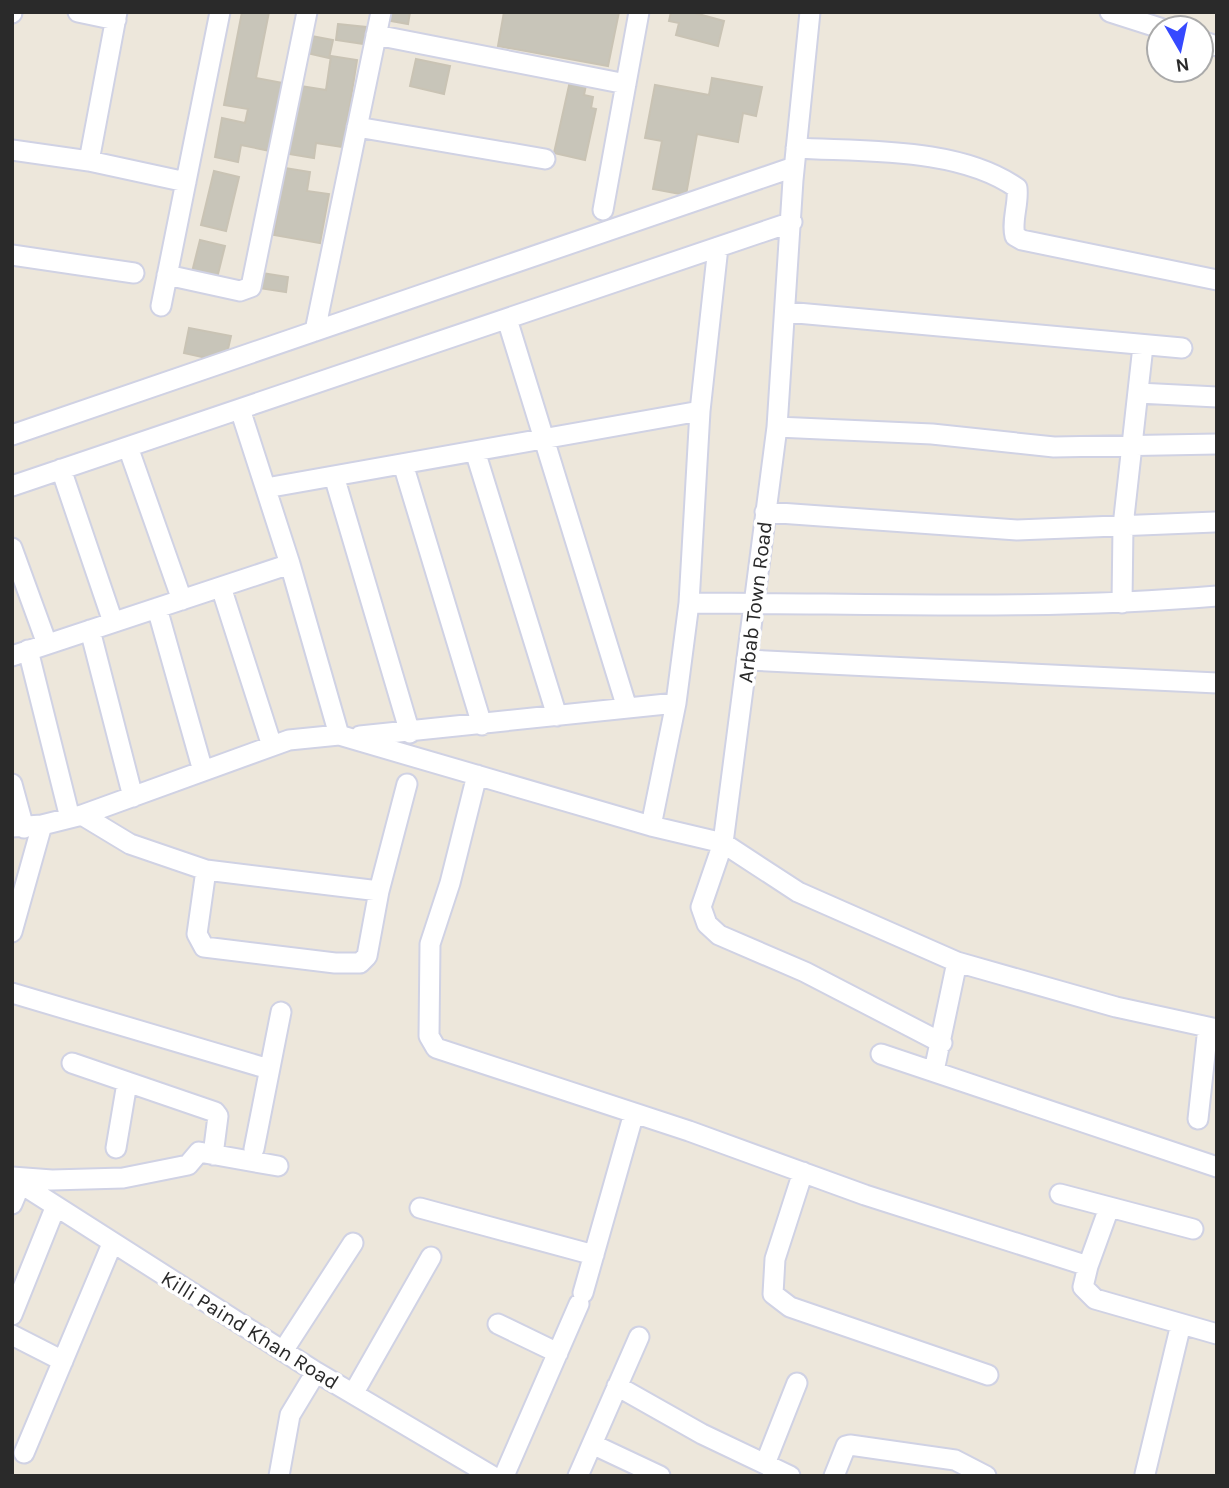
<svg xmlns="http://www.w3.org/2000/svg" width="1229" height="1488" viewBox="0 0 1229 1488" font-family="Karla,sans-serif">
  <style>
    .building { fill: #c8c5b9; stroke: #c9c3b4; stroke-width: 2 }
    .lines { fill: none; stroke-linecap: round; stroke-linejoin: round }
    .minor-casing { stroke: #d0d2e4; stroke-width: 23 }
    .minor { stroke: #fff; stroke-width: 19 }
    .labels { text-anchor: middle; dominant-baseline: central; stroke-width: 7; stroke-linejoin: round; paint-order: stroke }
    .street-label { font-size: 21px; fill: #2a2a2a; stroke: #fff }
  </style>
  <rect width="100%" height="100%" fill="#ede7db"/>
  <!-- building -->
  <path class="building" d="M242,12h27l-13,66 27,5 -13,68 -29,-6 -3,17 -23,-5 7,-39 23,5 3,-14 -24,-4z
    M386,12h24l-2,12 -23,-4z
    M504,12h115l-11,54 -110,-20z
    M671,12h20l33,9 -6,25 -42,-11 3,-12 -10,-2z
    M338,24l28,3 -2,17 -28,-4z
    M301,34l32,6 -4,18 -31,-7z
    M331,56l26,4 -14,87 -27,-4 -2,15 -25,-4 11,-68 26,4z
    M416,59l34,7 -6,28 -34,-8z
    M712,78l50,9 -6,29 -13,-3 -5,29 -41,-8 -11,61 -33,-6 9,-48 -17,-3 10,-53 54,10z
    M570,81l16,4 -2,10 9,2 -2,11 5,1 -11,51 -31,-7z
    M285,168l25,4 -3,19 22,3 -9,49 -46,-8z
    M214,171l25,6 -13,54 -25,-6z
    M200,240l25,6 -8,32 -25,-6z
    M262,273l26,4 -2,15 -27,-4z
    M189,328l42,8 -6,26 -41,-9z"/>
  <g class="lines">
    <defs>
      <path id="minor" d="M78,12l38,8
        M810,12l-17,168 -16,247 -54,416 -22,64 6,17 12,11 86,37 137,71
        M1110,12l50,16
        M12,13v-1
        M376,35l250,49
        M1201,41l16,5
        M357,127l188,32
        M796,148c69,4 163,-1 221,40 2,16 -6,33 -2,48l7,4 195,40
        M12,150l77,11 97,21
        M89,161l28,-149
        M603,210l36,-198
        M12,255l122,18
        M167,275l73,16 11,-4 56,-275
        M161,306l59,-294
        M786,312l396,36
        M507,319l120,389
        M315,331l66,-319
        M1138,393l79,4
        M240,409l50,155 49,171
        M777,427l155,7 122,13 163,-3
        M12,435l782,-268
        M128,447l54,153
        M475,451l82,265
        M403,464l79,261
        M61,469l52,153
        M334,476l76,257
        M12,486l780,-264
        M266,488l434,-77
        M765,512l252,18 198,-8
        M12,548l35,96
        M221,587l51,159
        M689,603c176,0 352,8 528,-7
        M1122,603l1,-77 20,-180
        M157,608l46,163
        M90,630l43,167
        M28,650l42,168
        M12,656l278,-92
        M748,660l469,23
        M360,736l316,-33
        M477,775l-27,108 -20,61 -1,92 7,12 253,83 176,64 223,71 -5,21 12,12 122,35
        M12,784l12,44
        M82,815l48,29 76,26 173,21
        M651,826l25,-123 13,-100 11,-192 18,-164
        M12,827l30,-2 40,-10 207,-75 50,-5 312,91 72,17 75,49 159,70 159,45 101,22
        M206,870l-9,64 7,13 131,16h25l7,-7 12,-65 28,-107
        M12,932l30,-107
        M12,993l257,76
        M881,1054l336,113
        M72,1063l143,49 3,4 -5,39
        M934,1071l23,-109
        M1198,1119l10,-92
        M116,1148l11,-65
        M254,1149l27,-137
        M803,1172l-28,87 -2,35 17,13 198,68
        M12,1177l40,3 71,-2 65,-13 11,-13 79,14
        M12,1178l304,194 176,104
        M1060,1194l133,35
        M12,1204l8,-19
        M420,1208l174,47
        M1088,1266l21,-58
        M583,1293l51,-180
        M12,1315l43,-107
        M498,1324l60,29
        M12,1335l51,26
        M283,1351l70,-108
        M617,1386l85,48 88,42
        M353,1394l78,-137
        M592,1444l68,32
        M24,1453l88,-209
        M765,1464l32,-81
        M1145,1474l36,-150
        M279,1476l11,-61 26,-43
        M504,1476l75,-172
        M578,1476l61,-139
        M834,1476l12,-30 4,-1 105,15 31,16"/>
    </defs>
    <!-- minor casing -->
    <use href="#minor" class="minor-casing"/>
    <!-- minor -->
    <use href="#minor" class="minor"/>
  </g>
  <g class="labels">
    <!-- street labels -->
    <g class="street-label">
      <text transform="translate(755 602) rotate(-83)">Arbab Town Road</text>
      <text transform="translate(250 1330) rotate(32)">Killi Paind Khan Road</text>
    </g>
  </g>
  <!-- border -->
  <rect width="1229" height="1488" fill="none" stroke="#2a2a2a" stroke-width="28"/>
  <!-- north arrow -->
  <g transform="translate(1180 49) rotate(171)"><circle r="33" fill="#ffffff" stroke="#aaaaaa" stroke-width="2"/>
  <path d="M0-5L12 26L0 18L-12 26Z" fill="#3649ff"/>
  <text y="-10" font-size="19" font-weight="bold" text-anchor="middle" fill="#2a2a2a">N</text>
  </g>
</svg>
